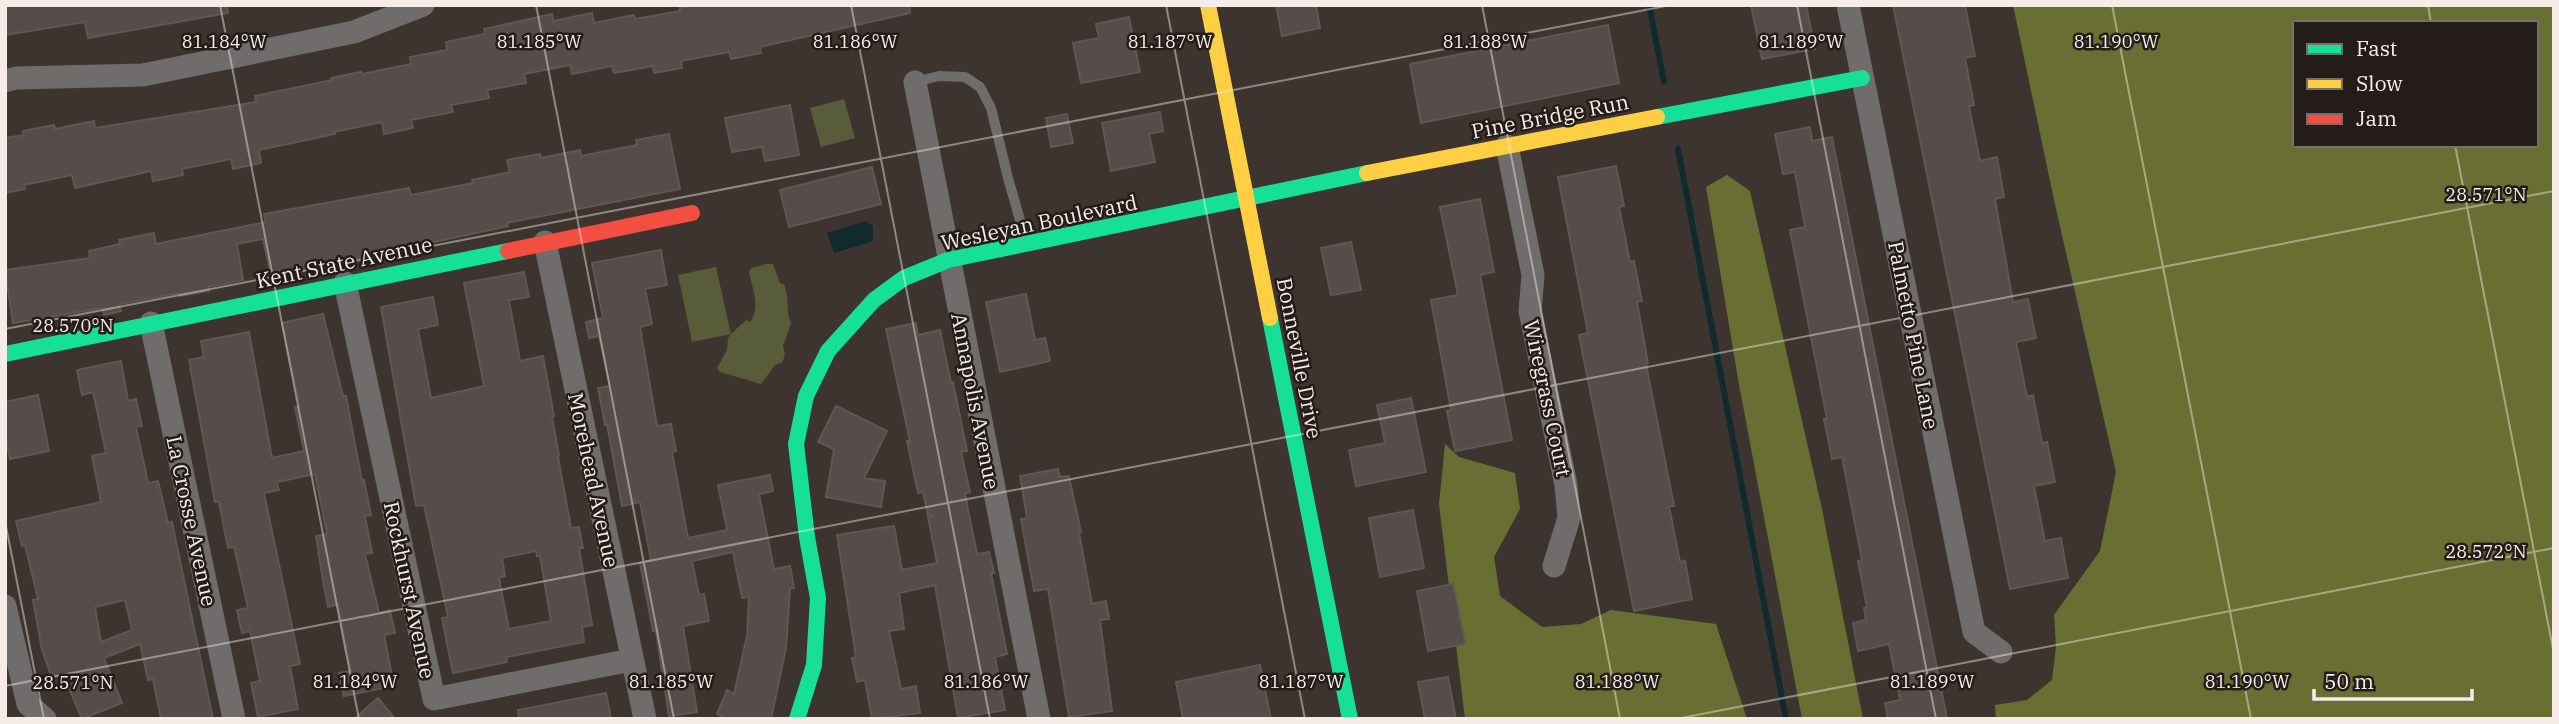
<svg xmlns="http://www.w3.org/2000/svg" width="2559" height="724" viewBox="0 0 2559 724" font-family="'IBM Plex Serif',serif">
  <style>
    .green { fill: #595c38 }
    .forest { fill: #696f33; fill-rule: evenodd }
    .water { fill: #102a30 }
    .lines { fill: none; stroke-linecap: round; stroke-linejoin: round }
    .stream { stroke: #102a30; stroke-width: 6 }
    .building { fill: #554d4a; stroke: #5f5754; stroke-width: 2; fill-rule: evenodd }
    .lane { stroke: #706c6c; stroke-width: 10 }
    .street { stroke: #706c6c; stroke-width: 23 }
    .fast { stroke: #16e098; stroke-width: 16 }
    .slow { stroke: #ffcf43; stroke-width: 16 }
    .jam { stroke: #f24e42; stroke-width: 16 }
    .ticks { fill: none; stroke: #f7ece8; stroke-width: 2; stroke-opacity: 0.45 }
    .labels { text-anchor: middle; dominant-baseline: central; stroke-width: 5; stroke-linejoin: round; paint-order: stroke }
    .street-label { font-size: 21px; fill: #f7ece8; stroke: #231c19 }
    .ticks-label { font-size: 18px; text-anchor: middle; fill: #f7ece8; stroke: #231c19; stroke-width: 5; stroke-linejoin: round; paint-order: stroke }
  </style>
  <rect width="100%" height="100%" fill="#3d3430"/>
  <!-- green -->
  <path class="green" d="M844,99l11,39 -34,9 -11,-39z
    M766,264h7l7,19 4,1c6,13 1,26 7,39l-8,23 2,9 -3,8 -7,2 -14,19 -41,-12 -3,-4 10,-18 1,-12 3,-4 -39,8 -14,-67 38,-8 15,67 15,-14 4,2c11,-15 2,-34 -1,-50l2,-4z"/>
  <!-- forest -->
  <path class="forest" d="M2013,5h541v714h-558l-1,-14 32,-5 25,-20 4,-33 -2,-32 46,-64 16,-79 -62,-272zM2295,23h241v122h-241z
    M1727,175l23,16 72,318 41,210h-61l-64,-340 -32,-192z
    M1445,444l14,13 56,16 5,36 -26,48 6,39 42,31 39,-3 30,-14 105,14 31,95h-282l-26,-215z"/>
  <!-- water -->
  <path class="water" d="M866,221l7,5v15l-39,12 -7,-20z"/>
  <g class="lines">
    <!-- stream -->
    <path class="stream" d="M1649,5l15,77
      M1678,149l108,570"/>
  </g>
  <!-- building -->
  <path class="building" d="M5,5h222l1,8 -140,25 -3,-16 -80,13z
    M691,5h218l1,8 -150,34 1,6 -30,6 -2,-7 -48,9 1,7 -28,5 -1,-7 -39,7 -2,-7 -40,8 -2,-9 -46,9 2,9 -39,7 2,8 -38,7 2,7 -42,8 2,8 -29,6 -2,-12 -48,10 1,2 -76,16 2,13 -28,6 -2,-10 -49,10 1,6 -30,6 -2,-10 -76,17 -3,-13 -48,10 1,4 -20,4v-55l19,-3 -1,-4 31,-6 1,4 39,-8 1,7 161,-26 -1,-6 77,-16 -1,-2 30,-6 1,2 49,-10 -1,-7 37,-7 -1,-8 39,-8 -1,-5 68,-15 1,7 39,-8 2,10 40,-8 1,4 45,-8v-4z
    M1276,5h40l4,23 -38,8z
    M1751,5h55l9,44 -53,10z
    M1893,5h72l10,51 -10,2 9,47 -5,1 11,55 17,-4 7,40 -9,2 18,103 15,-3 8,39 -20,4 11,55 6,-2 9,48 5,-1 8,40 -21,4 11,55 16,-3 7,40 -58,11z
    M1129,17l11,55 -59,11 -8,-40 26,-5 -3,-14z
    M1608,25l11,58 -198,40 -11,-59z
    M790,105l9,50 -34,6 -3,-14 -30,5 -7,-34z
    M1160,112l3,19 -14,3 6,28 -44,9 -9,-48z
    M1067,114l6,29 -22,4 -5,-29z
    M1810,127l2,14 20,-4 115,582h-59l-3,-16 15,-3 -11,-56 -31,7 -5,-28 13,-3 -2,-12 3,-1 -9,-46 4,-1 -20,-103 -10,2 -8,-40h3l-37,-189 15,-3 -10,-55 -12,2 -8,-40z
    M669,134l11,55 -173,34 1,3 -231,50 -1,-2 -5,1 -8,-36 -26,5 6,36 -35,7 1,4 -29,5v-3l-61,11 2,7 -17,4 -2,-7 -89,15 -8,-53 85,-12 -1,-7 31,-7 -1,-4 35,-7 2,11 110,-22 -2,-8 145,-26 2,7 62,-12 -1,-3 38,-8 -3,-12 33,-6 1,4 39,-8 1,6 56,-11 -1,-5z
    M1616,166l8,40 -5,1 11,55 4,-1 8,40 -5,1 11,61 -2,1 28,142h-5l11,56 5,-1 7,38 -58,12 -55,-276 9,-2 -30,-156z
    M872,167l9,37 -92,23 -9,-37z
    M1480,199l14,73 -14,3 32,165 -57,11 -8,-40 4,-1 -20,-110 27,-5 -18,-88z
    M1351,242l10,48 -30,5 -10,-47z
    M661,250l6,35 -22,4 7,35 -12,3 17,99 14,-2 5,27 -4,1 16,86 39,-8 -9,-45 52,-10 3,16 -14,3 15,75 16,-3 4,22 -4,1 -4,59 -15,71h-43l-11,-5 10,-24 7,4 13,-58 2,-39 -7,1 -9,-46 -41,9 7,34 5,-1 5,27 -26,5 14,86 -28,4 -13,-85h-3l-13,-68 11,-3 -11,-58 -18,4 -15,-82 -2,1 -7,-37 12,-2 -11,-50 -10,2 -3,-16 17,-4 -11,-55z
    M524,272l5,25 -20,3 11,61 23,-5 11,60 -2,1 7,39 -1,1 13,71 8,-1 4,21h-4l13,77 -10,2 2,15 -78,15 1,5 -54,11 -11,-55 6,-1 -24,-112 -8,1 -35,-199 52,-10 5,28 -20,4 13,69 53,-12 -20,-103zM536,551l1,5h3l11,65 -42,8 -10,-51 6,-2 -3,-18z
    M1026,294l9,46 10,-2 5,23 -50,11 -14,-70z
    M323,314l20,82h3l16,85 2,-1 7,35 -6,1 7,37 -7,1 14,59 11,-3 5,23 -11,2 10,51 -50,10 -5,-23 12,-2 -13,-67 -10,3 -5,-26 -7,-45 11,-2 -12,-60 -38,8 2,8 -15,3 36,171 -10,2 8,43 -40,8 -7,-34 9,-2 -10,-50 -8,2 -5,-23 11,-2 -14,-61 -6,1 -9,-46h-4l-26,-142 15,-3 -3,-16 48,-9 23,126 32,-7 -9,-44 5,-1 -18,-83z
    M916,323l2,12 22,-5 11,53 2,-1 14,69 -6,1 9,40 -5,2 12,60 12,-2 5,21h-3l16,81 -12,3 10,53 -47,8 -23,-133 -36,8 5,36 -15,2 12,58 15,-3 4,27 -48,6 -7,-39 -8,2 -5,-24 4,-1 -19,-122 57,-9 8,44 35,-7 -9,-46 7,-1 -7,-1 -5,-23 -5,1 -11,-52 3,1 -24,-113z
    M121,361l7,40 8,-2 6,27 -6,1 12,56 10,-2 10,42 4,-1 41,197h-52l-8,-40 -5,1 -8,-36 -36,14 18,45 -40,16 -19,-45 -11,4 -10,-28 -9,-50 5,-1 -13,-54 -3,1 -6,-25 85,-19 -9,-46 14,-3 -13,-61 -11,3 -5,-25zM125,600l7,30 -31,12 -6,-35z
    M38,395l11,56 -39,8 -5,-24v-33z
    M1411,398l15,74 -70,14 -7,-36 36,-7 -8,-38z
    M836,406l51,25 -23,47 21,3 -4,26 -55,-10 8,-48 -16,-7z
    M1058,469l2,8 9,-1 12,56h-2l13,72 14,-3 3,18 -9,1 12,91 -43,6 -21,-128 -14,2 -13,-72 6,-1 -7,-42z
    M1413,510l11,58 -44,9 -11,-59z
    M1453,584l12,60 -37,7 -11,-60z
    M1260,665l11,54h-88l-7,-37z
    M1448,677l8,42h-31l-7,-37z
    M606,693l5,26h-92l-1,-9z
    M378,698l17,21h-41z"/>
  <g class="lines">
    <!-- lane -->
    <path class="lane" d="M915,82l24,-6 26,1 15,10 11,21 17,70 18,63"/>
    <!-- street -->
    <path class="street" d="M1848,5l126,627 27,20
      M5,81l11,-3 127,-3 211,-43 69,-27
      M915,82l124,637
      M1507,146l26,129 -3,36 36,174 3,33 -15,48
      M545,242l100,477
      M345,283l89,416 197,-39
      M151,323l83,396
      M5,606l23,98 17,15"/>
    <!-- fast -->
    <path class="fast" d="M1657,117l205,-39
      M1270,318l80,401
      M5,354l503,-103
      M797,719l17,-54 4,-67 -11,-61 -11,-93 10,-48 22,-45 46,-51 30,-22 44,-18 419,-87"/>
    <!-- slow -->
    <path class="slow" d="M1208,5l62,313
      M1367,173l290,-56"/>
    <!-- jam -->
    <path class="jam" d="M508,251l184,-38"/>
  </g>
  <!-- ticks -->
  <path class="ticks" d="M220,5l139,714M536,5l138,714M851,5l139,714M1166,5l139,714M1482,5l138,714M1797,5l139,714M2112,5l139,714M2428,5l3,18M2455,145l99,509M5,329l1666,-324M5,521l39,198M5,686l2549,-495M1676,719l878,-171"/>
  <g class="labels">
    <!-- street labels -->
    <g class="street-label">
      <text transform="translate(1550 116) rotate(-11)">Pine Bridge Run</text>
      <text transform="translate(1039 222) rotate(-12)">Wesleyan Boulevard</text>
      <text transform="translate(344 262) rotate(-12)">Kent State Avenue</text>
      <text transform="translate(1914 335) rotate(79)">Palmetto Pine Lane</text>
      <text transform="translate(1300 358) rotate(79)">Bonneville Drive</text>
      <text transform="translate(1548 398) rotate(78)">Wiregrass Court</text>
      <text transform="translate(976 401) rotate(79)">Annapolis Avenue</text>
      <text transform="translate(594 480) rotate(78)">Morehead Avenue</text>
      <text transform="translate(192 521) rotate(78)">La Crosse Avenue</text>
      <text transform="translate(410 590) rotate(78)">Rockhurst Avenue</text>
    </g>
  </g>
  <g class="ticks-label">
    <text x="224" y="48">81.184°W</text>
    <text x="539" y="48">81.185°W</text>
    <text x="855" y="48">81.186°W</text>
    <text x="1170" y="48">81.187°W</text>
    <text x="1485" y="48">81.188°W</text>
    <text x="1801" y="48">81.189°W</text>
    <text x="2116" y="48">81.190°W</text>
    <text x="2486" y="201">28.571°N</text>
    <text x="73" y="332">28.570°N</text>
    <text x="2486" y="558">28.572°N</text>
    <text x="355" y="688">81.184°W</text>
    <text x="671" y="688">81.185°W</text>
    <text x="986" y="688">81.186°W</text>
    <text x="1301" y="688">81.187°W</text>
    <text x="1617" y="688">81.188°W</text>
    <text x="1932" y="688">81.189°W</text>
    <text x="2247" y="688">81.190°W</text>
    <text x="73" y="689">28.571°N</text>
  </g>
  <!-- border -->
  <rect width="2559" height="724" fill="none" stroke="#f7ece8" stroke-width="14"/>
  <!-- legend -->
  <rect x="2293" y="21" width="245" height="126" fill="#231c19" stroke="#786f6c" stroke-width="2"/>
  <rect x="2307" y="44" width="35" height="10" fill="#16e098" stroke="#786f6c" stroke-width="2"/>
  <text x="2356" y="56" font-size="21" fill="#f7ece8">Fast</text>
  <rect x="2307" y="79" width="35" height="10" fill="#ffcf43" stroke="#786f6c" stroke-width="2"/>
  <text x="2356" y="91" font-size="21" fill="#f7ece8">Slow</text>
  <rect x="2307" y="114" width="35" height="10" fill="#f24e42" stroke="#786f6c" stroke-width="2"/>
  <text x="2356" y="126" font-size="21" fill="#f7ece8">Jam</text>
  <!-- scale -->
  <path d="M2314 689v10h158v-10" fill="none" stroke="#f7ece8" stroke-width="3.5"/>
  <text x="2324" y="689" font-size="21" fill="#f7ece8" stroke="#231c19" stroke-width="5" paint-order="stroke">50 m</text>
</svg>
